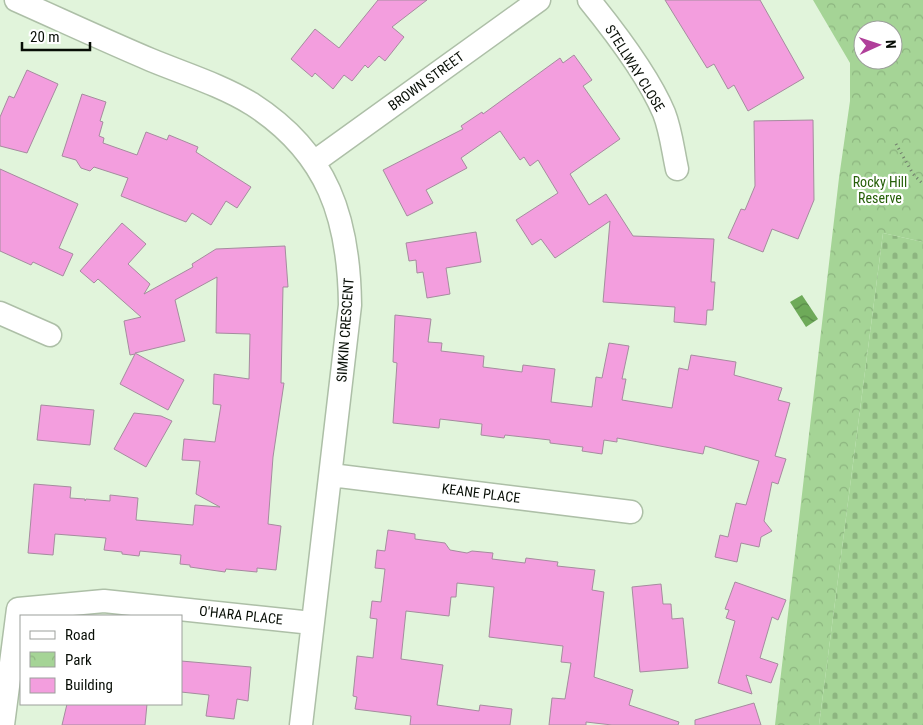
<svg xmlns="http://www.w3.org/2000/svg" width="923" height="725" viewBox="0 0 923 725" font-family="'Roboto Condensed',sans-serif">
  <style>
    .cemetery { fill: url(#cemetery-stones) }
    .park { fill: url(#park-crowns); fill-rule: evenodd }
    .water { fill: url(#water-waves) }
    .building { fill: #f39ede; stroke: #a58c9e }
    .lines { fill: none; stroke-linecap: round; stroke-linejoin: round }
    .minor-casing { stroke: #adbfa7; stroke-width: 25 }
    .path { stroke: #6f7b6b; stroke-width: 3; stroke-dasharray: 1 4; stroke-linecap: butt }
    .minor { stroke: #fff; stroke-width: 22 }
    .labels { text-anchor: middle; dominant-baseline: central; stroke-width: 4.5; stroke-linejoin: round; paint-order: stroke }
    .street-label { font-size: 14px; fill: #080e06; stroke: #fff }
    .park-label { font-size: 14px; fill: #27600a; stroke: #fff }
  </style>
  <defs>
    <pattern id="cemetery-stones" width="16" height="16" patternUnits="userSpaceOnUse" patternTransform="scale(1.25)"><rect width="16" height="16" fill="#a5d496"/><path d="M2 7V4a2 2 0 0 1 4 0v3zM10 15v-3a2 2 0 0 1 4 0v3z" fill="#8db580"/></pattern>
    <pattern id="park-crowns" width="20" height="18" patternUnits="userSpaceOnUse" patternTransform="scale(1.25)"><rect width="20" height="18" fill="#a5d496"/><path d="M2 6a3 3 0 1 1 6 0M12 15a3 3 0 1 1 6 0" fill="none" stroke="#8db580"/></pattern>
    <pattern id="water-waves" width="16" height="10" patternUnits="userSpaceOnUse" patternTransform="scale(1.25)"><rect width="16" height="10" fill="#6eaa59"/><path d="M0 5q4-4 8 0t8 0" fill="none" stroke="#588948"/></pattern>
  </defs>
  <rect width="100%" height="100%" fill="#e1f4db"/>
  <!-- cemetery -->
  <path class="cemetery" d="M883,233l40,9v483h-104z"/>
  <!-- park -->
  <path class="park" d="M813,0h110v242l-40,-9 -64,492h-44l64,-547 11,-77v-38zM863,30h30v30h-30z"/>
  <!-- water -->
  <path class="water" d="M802,295l16,24 -12,8 -16,-25z"/>
  <!-- building -->
  <path class="building" d="M378,0h49l-35,27 12,10 -19,24 -6,-5 -11,12 -3,-3 -13,16 -8,-6 -11,14 -18,-16 -3,4 -21,-18 24,-30 24,19z
    M665,0h95l44,78 -56,33 -14,-26 -6,4 -14,-25 -7,4z
    M574,55l18,25 -9,6 37,53 -50,35 19,31 17,-11 27,42 81,3 -3,43h4l-2,28h-6l-1,15 -32,-3 1,-15 -72,-5 7,-81 -55,37 -14,-19 -9,6 -16,-25 42,-27 -20,-33 -8,6 -6,-9 -4,3 -20,-29 -39,27 6,10 -41,22 7,13 -26,13 -24,-46 80,-41 -2,-3 21,-14 1,2 77,-56 3,5z
    M27,70l31,14 -31,69 -27,-7v-29l9,-21 5,2z
    M82,94l24,8 -6,19 3,1 -4,14 5,2 -1,5 34,12 9,-23 21,8 2,-5 29,12 -2,5 55,35 -14,21 -11,-7 -15,24 -19,-12 -6,9 -65,-26 7,-18 -34,-11 -4,4 -9,-3 -5,-8 -14,-4z
    M813,120l1,80 -16,39 -26,-10 -9,23 -35,-14 13,-29 4,1 10,-24 -1,-65z
    M0,169l78,35 -19,44 14,6 -10,22 -30,-14 -2,3 -31,-14z
    M122,223l24,21 -18,20 22,20 -6,10 49,-27 -1,-3 24,-15 69,-3 3,41h-5l-2,96h3l-11,74 -5,67 13,2 -5,44 -19,-2v4l-31,-3 -1,3 -35,-5v-2l-10,-1 1,-9 -41,-4 -1,5 -17,-2v-2l-18,-2 2,-12 -51,-4 -2,21 -25,-2 6,-69 37,3 -1,11 15,1v2l1,-2 24,2v-6l28,3 -2,22 57,5 2,-20 25,2 -24,-13 4,-33 -18,-1 2,-21 31,3 6,-37 -8,-1 1,-30 35,5 1,-45 -34,-1 1,-56 -42,23 10,41 -50,12 49,27 -16,30 -48,-26 15,-30 -5,1 -6,-34 17,-4 -43,-38 -4,4 -14,-12z
    M476,232l5,30 -35,6 4,26 -23,4 -4,-26 -6,1 -1,-13 -7,1 -3,-18z
    M395,315l36,4 -3,23 14,1 -1,8 43,5 -1,11 39,5 1,-7 32,4 -4,33 41,5 4,-30 6,1 7,-35 20,3 -7,33h4l-4,21 50,8 7,-40 9,2 3,-15 45,7 -2,13 48,13 -4,12 12,3 -15,53 11,3 -8,25 -6,-2 -8,39 8,10 -11,6 -2,10 -18,-4 -4,19 -22,-5 5,-22 8,2 8,-34 10,2 13,-44 -54,-15 -2,8 -86,-16v4l-13,-2 -2,14 -20,-3 1,-4 -33,-4v-3l-45,-5 -1,3 -23,-3 1,-11 -42,-5 -1,9 -46,-5 4,-60 -4,-1z
    M41,405l53,5 -4,35 -53,-5z
    M134,413l27,3 11,5 -26,46 -32,-18z
    M388,530l27,4v5l30,4 5,7 17,3 5,-2 21,2 -1,6 33,4 1,-5 32,4 -1,4 38,4 -3,20 12,2 -10,85 39,13 -4,15 50,17 -1,3h-66l-26,-3v3h-37l3,-27 13,1 6,-36 -10,-1 2,-16 -74,-9 5,-50 -37,-4 -1,14h-5l-2,19 -43,-5 -5,48 42,6 -6,40 42,6 1,-6 32,4 -2,16h-100l1,-9 -56,-7 2,-12 -4,-1 4,-40 16,2 4,-39 -7,-1 2,-17 9,1 4,-33 -10,-1 2,-18 8,1z
    M735,582l51,18 -8,20 -6,-3 -12,41 18,6 -7,19 -25,-8 6,19 -34,-11 17,-62 -9,-3 3,-8 -4,-1z
    M661,584l2,20h8l1,15 11,-1 5,50 -48,4 -8,-85z
    M181,661l70,6 -3,34 -11,-2 -3,20 -28,-3 3,-21 -28,-3z
    M754,703l7,22h-66v-5z
    M67,704h80l-2,21h-83z"/>
  <g class="lines">
    <defs>
      <path id="minor" d="M16,0c45,20 90,41 135,60 34,14 70,25 101,44 76,49 97,114 98,201l-49,420
        M589,0c26,32 59,75 75,113 7,18 9,38 13,56
        M314,162l225,-162
        M0,313l50,22
        M331,475l300,37
        M3,725l15,-116 86,-8 208,22"/>
    </defs>
    <!-- minor casing -->
    <use href="#minor" class="minor-casing"/>
    <!-- path -->
    <path class="path" d="M896,144l17,30 10,10"/>
    <!-- minor -->
    <use href="#minor" class="minor"/>
  </g>
  <g class="labels">
    <!-- street labels -->
    <g class="street-label">
      <text transform="translate(635 68) rotate(58)">STELLWAY CLOSE</text>
      <text transform="translate(426 81) rotate(-36)">BROWN STREET</text>
      <text transform="translate(345 330) rotate(-86)">SIMKIN CRESCENT</text>
      <text transform="translate(481 493) rotate(7)">KEANE PLACE</text>
      <text transform="translate(241 615) rotate(6)">O'HARA PLACE</text>
    </g>
    <!-- park labels -->
    <g class="park-label">
      <text x="880" y="182">Rocky Hill<tspan x="880" dy="16">Reserve</tspan></text>
    </g>
  </g>
  <!-- legend -->
  <rect x="20" y="615" width="162" height="90" fill="#ffffff" stroke="#9c9f9b"/>
  <rect x="30" y="631" width="25" height="8" fill="#ffffff" stroke="#9c9f9b"/>
  <text x="65" y="640" font-size="15" fill="#080e06">Road</text>
  <rect x="30" y="652" width="25" height="15" fill="url(#park-crowns)" stroke="#9c9f9b"/>
  <text x="65" y="665" font-size="15" fill="#080e06">Park</text>
  <rect x="30" y="678" width="25" height="15" fill="#f39ede" stroke="#9c9f9b"/>
  <text x="65" y="690" font-size="15" fill="#080e06">Building</text>
  <!-- north arrow -->
  <g transform="translate(878 45) rotate(87)"><circle r="24" fill="#ffffff" stroke="#9c9f9b"/>
  <path d="M0-4L9 19L0 12L-9 19Z" fill="#b03f9a"/>
  <text y="-8" font-size="14" font-weight="bold" text-anchor="middle" fill="#080e06">N</text>
  </g>
  <!-- scale -->
  <path d="M22 42v8h68v-8" fill="none" stroke="#080e06" stroke-width="2.5"/>
  <text x="30" y="42" font-size="15" fill="#080e06" stroke="#ffffff" stroke-width="4" paint-order="stroke">20 m</text>
</svg>
